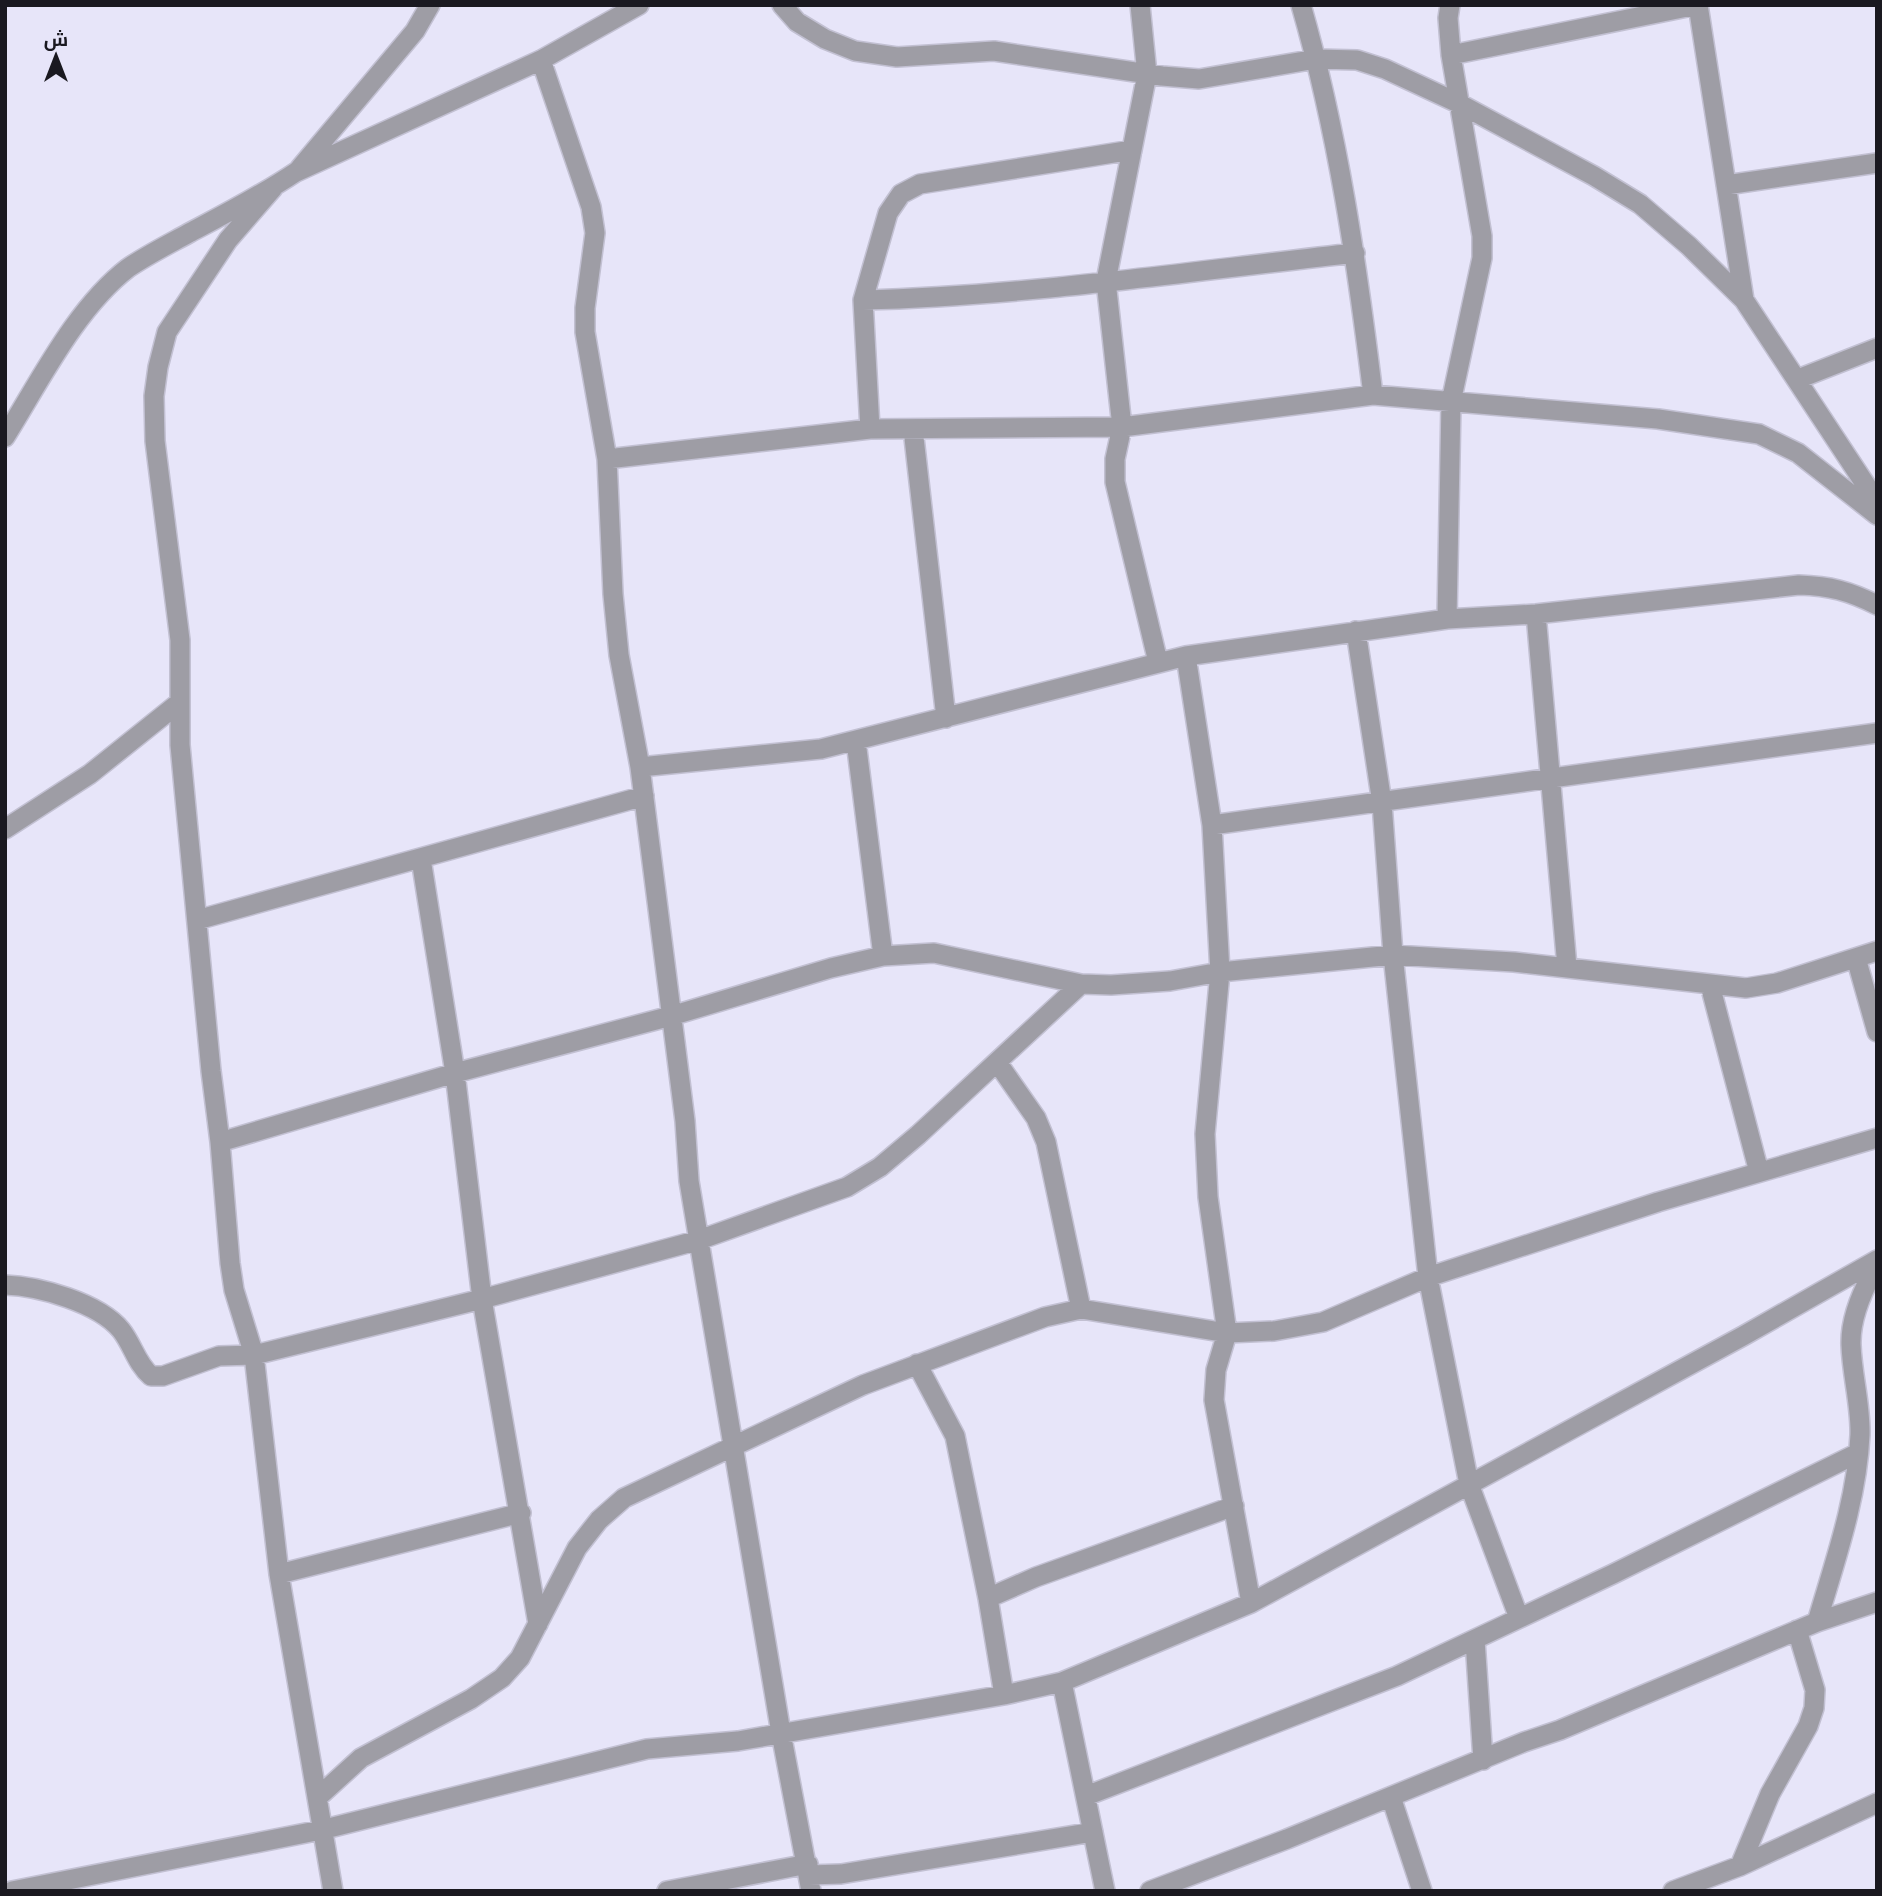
<svg xmlns="http://www.w3.org/2000/svg" width="1882" height="1896" viewBox="0 0 1882 1896" font-family="'Work Sans',Cairo,sans-serif">
  <style>
    .lines { fill: none; stroke-linecap: round; stroke-linejoin: round }
    .minor-casing { stroke: #c2c0d2; stroke-width: 22 }
    .minor { stroke: #9e9da5; stroke-width: 19 }
  </style>
  <rect width="100%" height="100%" fill="#e7e5f9"/>
  <g class="lines">
    <defs>
      <path id="minor" d="M782,5l15,17 28,17 30,12 42,6 97,-6 168,25 37,3 117,-20 41,1 28,9 75,35 134,72 46,28 49,42 55,54 133,202
        M1140,5l7,69 -41,207 16,146 -7,32v23l43,180
        M1301,5c37,128 56,259 72,390
        M1698,5l46,295
        M1451,55l246,-50
        M541,60l50,147 4,26 -10,75v24l22,127 6,135 6,61 21,112 45,354 4,60 92,552 30,158
        M300,168l115,-137 15,-26
        M1726,185l151,-22
        M273,188l-45,52 -61,92 -9,35 -4,29 1,45 25,199v105l31,326 9,71 10,121 4,27 20,65 25,219 54,317
        M863,300c164,-4 329,-29 492,-47
        M1798,379l79,-31
        M870,429l-7,-129 25,-87 13,-19 19,-10 212,-34
        M913,429l33,289
        M5,437c35,-56 71,-129 123,-169 19,-13 41,-24 61,-35 36,-19 73,-38 107,-61l245,-112 98,-55
        M607,459l263,-30 252,-2 251,-32 285,24 101,15 39,19 79,62
        M1536,614l31,353
        M1447,619l4,-217 31,-144v-22l-31,-181 -3,-37 2,-13
        M1356,631l26,172 11,152 35,322 41,207 50,134
        M1186,656l26,169 8,147 -15,162 3,63 19,136 -11,37 -2,30 37,203
        M856,741l27,215
        M640,767l181,-18 365,-93 261,-37 89,-5 263,-29c31,1 50,6 78,20
        M1212,825l665,-92
        M5,829l85,-55 90,-72
        M421,859l34,214 27,226 56,325
        M197,920l447,-124
        M1856,958l21,74
        M1710,985l49,187
        M997,1062l39,56 10,24 35,167
        M220,1142l235,-69 216,-57 160,-48 52,-12 51,-3 147,31 30,1 59,-4 50,-9 173,-17 121,7 232,26 31,-5 100,-32
        M5,1285c34,1 94,18 116,45 12,15 15,33 30,46h12l56,-20 35,-1 228,-56 217,-59 148,-53 33,-20 38,-32 163,-151
        M917,1364l38,72 33,162 16,97
        M279,1574l242,-61
        M988,1598l48,-21 198,-71
        M1817,1622c18,-61 40,-123 43,-187 1,-29 -8,-60 -9,-90 -1,-28 12,-56 26,-80
        M1475,1640l8,120
        M1062,1682l43,209
        M1086,1796l311,-120 216,-102 245,-121
        M1391,1797l31,94
        M317,1798l44,-40 110,-59 31,-21 18,-20 57,-110 22,-28 25,-22 239,-113 182,-68 36,-8 146,24 47,-2 49,-9 105,-45 230,-75 219,-64
        M1740,1866l30,-72 38,-68 6,-18 1,-18 -18,-60
        M809,1875l32,-1 252,-42
        M12,1891l309,-61 326,-81 91,-8 266,-46 58,-13 189,-79 492,-267 134,-76
        M667,1891l141,-27
        M1150,1891l137,-52 237,-97 36,-12 257,-108 60,-20
        M1673,1891l67,-25 137,-63"/>
    </defs>
    <!-- minor casing -->
    <use href="#minor" class="minor-casing"/>
    <!-- minor -->
    <use href="#minor" class="minor"/>
  </g>
  <!-- border -->
  <rect width="1882" height="1896" fill="none" stroke="#1a1920" stroke-width="14"/>
  <!-- north arrow -->
  <g transform="translate(56 56)" stroke="#e7e5f9" stroke-width="5" paint-order="stroke">
  <path d="M0-5L12 26L0 18L-12 26Z" fill="#1a1920"/>
  <text y="-10" font-size="19" font-weight="bold" text-anchor="middle" fill="#1a1920">ش</text>
  </g>
</svg>
